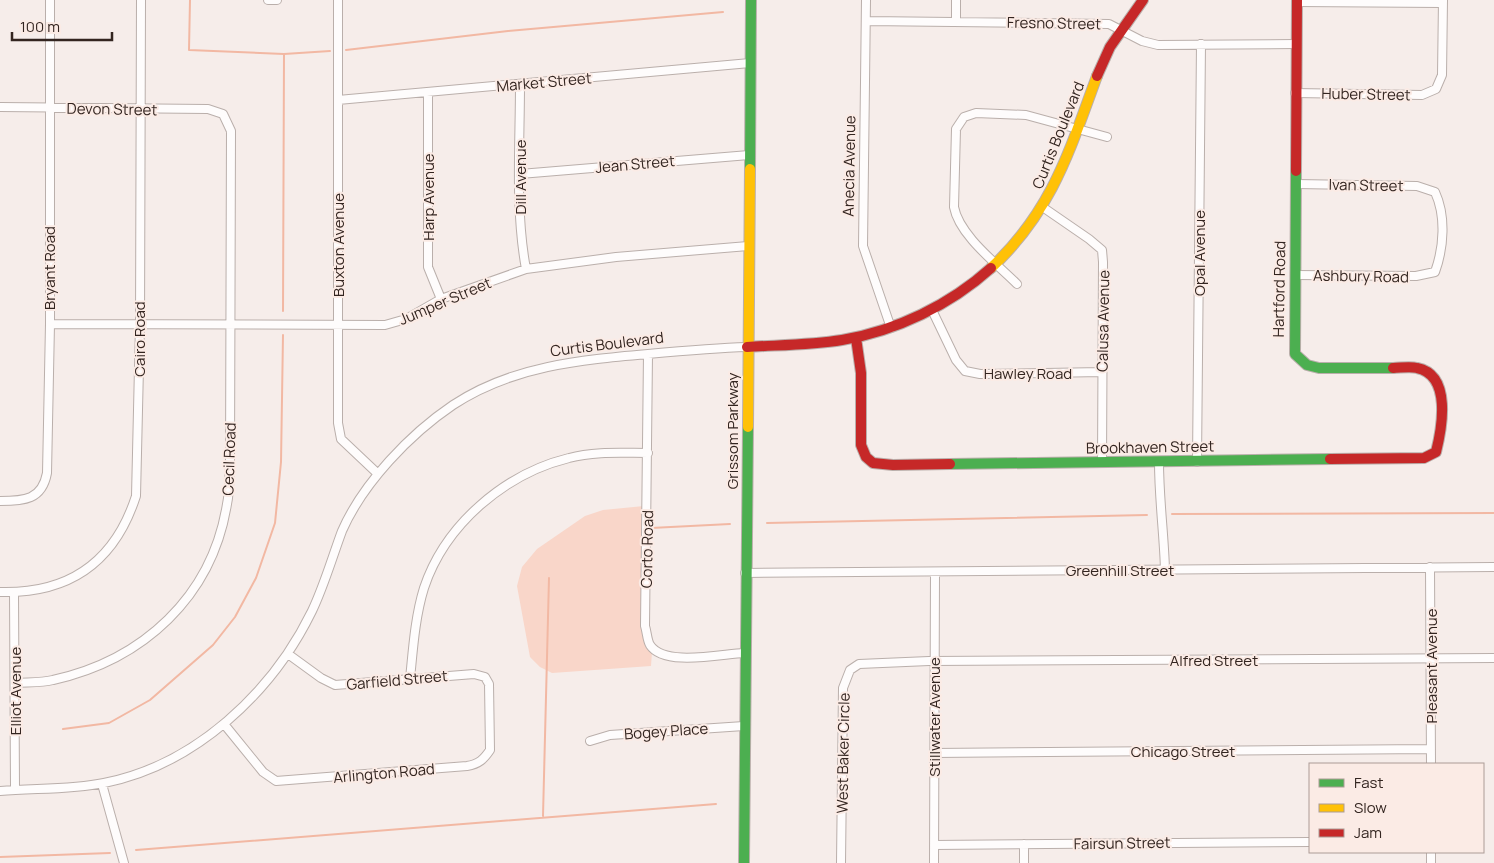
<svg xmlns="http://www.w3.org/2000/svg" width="1494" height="863" viewBox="0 0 1494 863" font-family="Manrope,sans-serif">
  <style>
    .green { fill: #f9d6c9 }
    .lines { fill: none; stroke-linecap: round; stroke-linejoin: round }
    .stream { stroke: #f2b8a3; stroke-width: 2 }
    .street-casing { stroke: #baafab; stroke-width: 10 }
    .fast-casing { stroke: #baafab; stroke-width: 12 }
    .slow-casing { stroke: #baafab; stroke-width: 12 }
    .jam-casing { stroke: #baafab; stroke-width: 12 }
    .street { stroke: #fefcfc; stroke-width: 8 }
    .fast { stroke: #4caf50; stroke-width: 10 }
    .slow { stroke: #ffc107; stroke-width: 10 }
    .jam { stroke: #c62828; stroke-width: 10 }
    .labels { text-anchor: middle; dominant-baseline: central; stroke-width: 4; stroke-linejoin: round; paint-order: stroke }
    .street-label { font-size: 15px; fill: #332520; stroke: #fbebe5 }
  </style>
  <rect width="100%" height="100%" fill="#f6edea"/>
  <!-- green -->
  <path class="green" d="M644,506l3,142 5,4 -1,14 -99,7 -12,-6 -10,-10 -13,-71 5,-19 15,-18 48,-33 18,-6z"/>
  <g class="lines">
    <!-- stream -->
    <path class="stream" d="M190,0l-1,50 95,4 -1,257
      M346,50l162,-19 215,-19
      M284,54l46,-3
      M1172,514l322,-1
      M767,523l380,-8
      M651,528l79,-4
      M63,729l46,-6 41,-23 63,-55 22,-28 21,-39 19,-55 6,-61 2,-127
      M543,816l6,-238
      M136,850l580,-46
      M0,857l110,-4"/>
    <defs>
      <path id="street" d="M268,0h9
        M338,0v423l3,16 36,34
        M866,0l-3,246 28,82
        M1297,2l146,1
        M867,21l242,3 33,17 16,4 138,-1
        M956,21v-21
        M520,85c0,61 -5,124 6,184
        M428,93v174l13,32
        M1295,93l127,2 14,-6 6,-14 1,-75
        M338,100l412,-37
        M0,107l208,2 15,5 8,17 -1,331c-1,14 0,29 -3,42 -15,93 -84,156 -174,176 -12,3 -26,2 -38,3
        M520,174l229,-19
        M1044,208l45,31 13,11 1,12 -1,201
        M1295,275l121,1 19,-4c9,-25 11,-56 0,-80l-18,-6 -121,-2
        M1017,284c-20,-20 -58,-49 -63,-77l2,-78 8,-12 12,-4 50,2 81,22
        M932,310l24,50 9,11 15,3 122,-2
        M50,324l335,1 21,-6 35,-20 85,-30 90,-12 132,-11
        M648,354l-3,272c2,6 2,14 5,19 14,22 71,9 94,8
        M1159,462c0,37 5,72 6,108
        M1197,462l4,-418
        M0,501c24,0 42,-1 47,-28l3,-149v-324
        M1430,567l1,197
        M745,573l749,-6
        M0,592c70,2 115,-31 136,-96l4,-172 1,-324
        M14,592l1,198
        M410,679c3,-30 5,-62 14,-91 21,-63 80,-114 145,-130 25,-7 53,-5 79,-5
        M224,724l39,48 13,9 191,-15c12,-2 17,-7 23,-16l-1,-66 -4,-7 -11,-3 -139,11 -14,-7 -33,-24
        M590,741l20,-6 134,-9
        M934,753l497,-4
        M102,784l22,79
        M0,791c34,-3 70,-1 104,-8 91,-18 168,-90 208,-172 12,-25 20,-53 30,-80 21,-48 68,-97 111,-126 59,-39 127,-45 195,-51 33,-3 66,-6 99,-7
        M934,845l376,-3
        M841,863l2,-175 7,-18 9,-6 70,-3 565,-3
        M934,863l1,-291
        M1024,863v-19
        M1431,863v-11"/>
      <path id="fast" d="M750,169l1,-169
        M1296,171l-1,183 12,11 12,3h74
        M950,464l380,-5
        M744,863l4,-436"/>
      <path id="slow" d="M991,268c61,-57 78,-116 106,-192
        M748,427l2,-258"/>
      <path id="jam" d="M1097,76l13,-29 33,-47
        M1296,171l1,-171
        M856,338l5,35v72l5,12 7,6 20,2 57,-1
        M747,347c32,-2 64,-2 95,-7 54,-9 108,-35 149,-72
        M1330,459l94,-1 12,-6c6,-24 16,-77 -19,-84 -7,-2 -17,0 -24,0"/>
    </defs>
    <!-- street casing -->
    <use href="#street" class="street-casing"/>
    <!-- fast casing -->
    <use href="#fast" class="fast-casing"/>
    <!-- slow casing -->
    <use href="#slow" class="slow-casing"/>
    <!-- jam casing -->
    <use href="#jam" class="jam-casing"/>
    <!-- street -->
    <use href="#street" class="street"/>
    <!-- fast -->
    <use href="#fast" class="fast"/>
    <!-- slow -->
    <use href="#slow" class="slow"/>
    <!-- jam -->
    <use href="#jam" class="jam"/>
  </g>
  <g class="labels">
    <!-- street labels -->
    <g class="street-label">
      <text transform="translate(1054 23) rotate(1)">Fresno Street</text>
      <text transform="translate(544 82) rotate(-5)">Market Street</text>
      <text transform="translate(1366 94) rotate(1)">Huber Street</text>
      <text transform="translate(112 109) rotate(1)">Devon Street</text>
      <text transform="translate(1058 135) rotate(-68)">Curtis Boulevard</text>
      <text transform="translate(635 164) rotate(-5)">Jean Street</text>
      <text transform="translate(849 166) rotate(-89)">Anecia Avenue</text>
      <text transform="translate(520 177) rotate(-90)">Dill Avenue</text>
      <text transform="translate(1366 185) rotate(1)">Ivan Street</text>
      <text transform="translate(428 197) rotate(-90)">Harp Avenue</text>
      <text transform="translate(338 245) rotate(-90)">Buxton Avenue</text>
      <text transform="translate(1199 253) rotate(-90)">Opal Avenue</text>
      <text transform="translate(49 268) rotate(-90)">Bryant Road</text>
      <text transform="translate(1361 276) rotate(1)">Ashbury Road</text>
      <text transform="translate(1279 289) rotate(-89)">Hartford Road</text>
      <text transform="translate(445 301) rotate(-23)">Jumper Street</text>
      <text transform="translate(1103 321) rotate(-89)">Calusa Avenue</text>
      <text transform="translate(139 339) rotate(-90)">Cairo Road</text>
      <text transform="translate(607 344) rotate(-7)">Curtis Boulevard</text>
      <text x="1028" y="373">Hawley Road</text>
      <text transform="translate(732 431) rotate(-90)">Grissom Parkway</text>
      <text transform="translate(1150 447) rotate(-1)">Brookhaven Street</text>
      <text transform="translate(229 459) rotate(-88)">Cecil Road</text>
      <text transform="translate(647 549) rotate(-89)">Corto Road</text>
      <text x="1120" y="570">Greenhill Street</text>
      <text x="1214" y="660">Alfred Street</text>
      <text transform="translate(1431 666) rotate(-90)">Pleasant Avenue</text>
      <text transform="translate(397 680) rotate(-5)">Garfield Street</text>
      <text transform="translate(15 691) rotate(-90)">Elliot Avenue</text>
      <text transform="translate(934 717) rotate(-90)">Stillwater Avenue</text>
      <text transform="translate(666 731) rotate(-4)">Bogey Place</text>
      <text x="1183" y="751">Chicago Street</text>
      <text transform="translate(843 753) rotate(-89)">West Baker Circle</text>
      <text transform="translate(384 773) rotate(-5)">Arlington Road</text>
      <text transform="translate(1122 843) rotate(-1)">Fairsun Street</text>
    </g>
  </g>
  <!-- legend -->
  <rect x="1309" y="763" width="175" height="90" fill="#fbebe5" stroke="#ab9c96"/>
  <rect x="1319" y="779" width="25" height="8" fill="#4caf50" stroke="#ab9c96"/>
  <text x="1354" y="788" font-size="15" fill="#332520">Fast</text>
  <rect x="1319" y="804" width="25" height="8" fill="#ffc107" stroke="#ab9c96"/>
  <text x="1354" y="813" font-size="15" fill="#332520">Slow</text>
  <rect x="1319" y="829" width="25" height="8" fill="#c62828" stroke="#ab9c96"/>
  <text x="1354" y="838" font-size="15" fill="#332520">Jam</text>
  <!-- scale -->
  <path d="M12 32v8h100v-8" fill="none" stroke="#332520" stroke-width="2.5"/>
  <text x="20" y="32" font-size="15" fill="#332520" stroke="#fbebe5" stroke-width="4" paint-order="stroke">100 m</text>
</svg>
